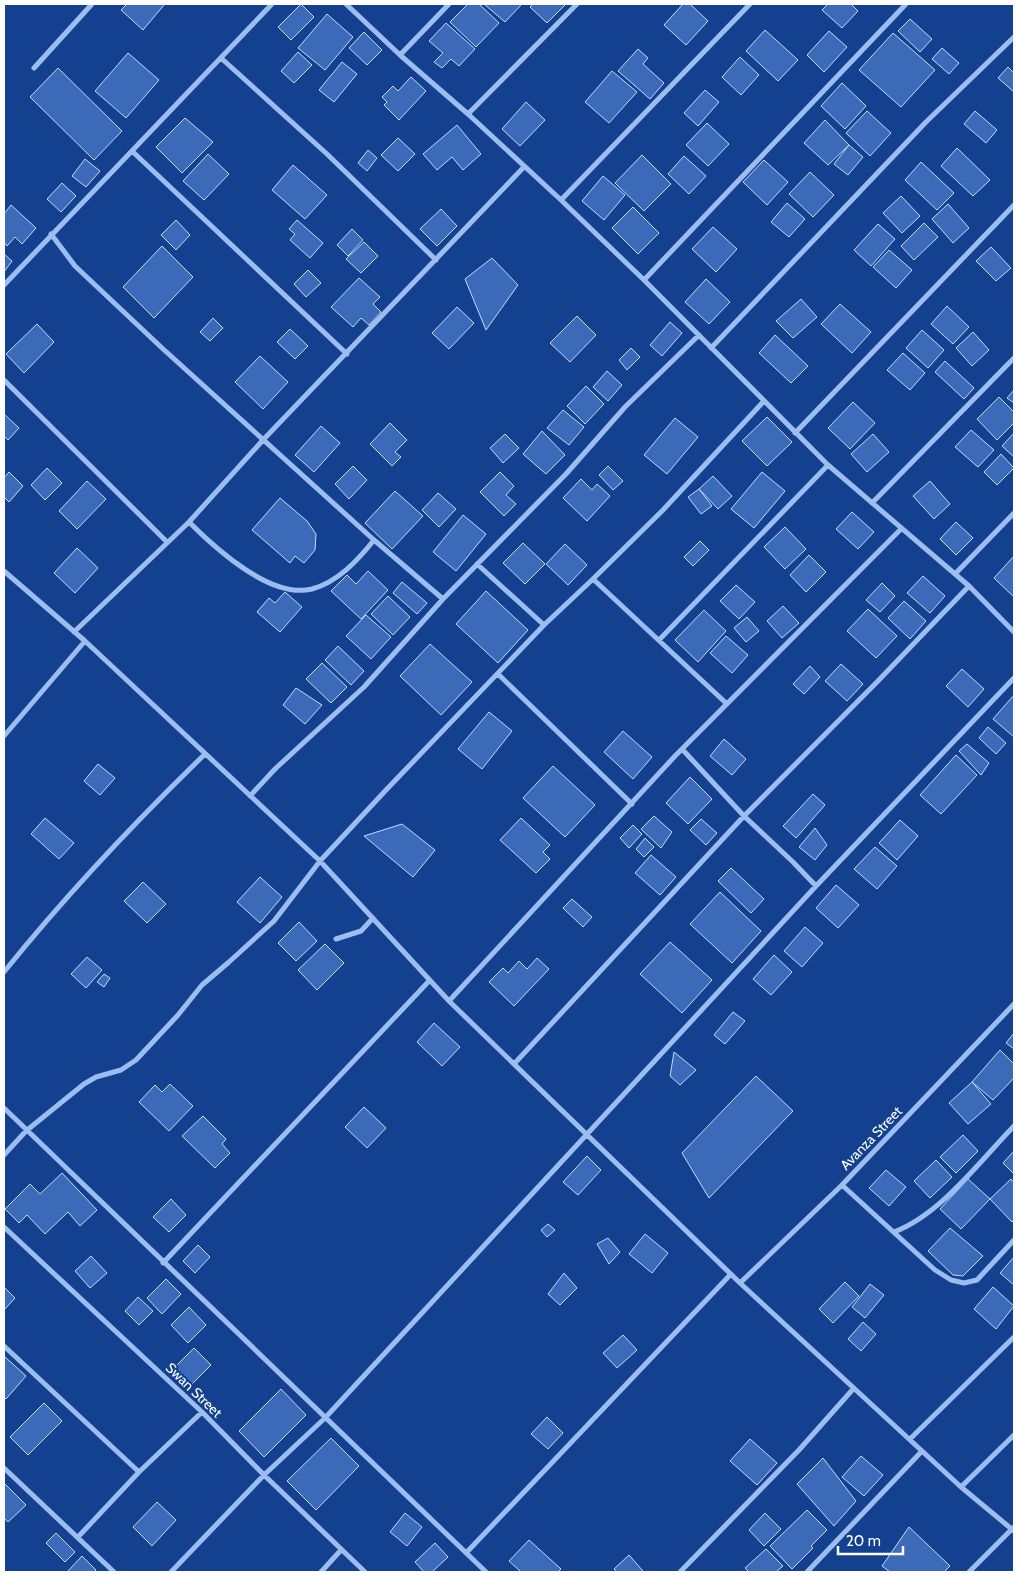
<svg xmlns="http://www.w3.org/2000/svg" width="1018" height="1576" viewBox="0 0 1018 1576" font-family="Cabin,sans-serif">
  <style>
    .building { fill: #3b6ab9; stroke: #c4dafc }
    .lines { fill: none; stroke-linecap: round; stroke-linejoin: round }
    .street { stroke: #9dbdf1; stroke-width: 5 }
    .labels { text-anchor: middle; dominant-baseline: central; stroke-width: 4; stroke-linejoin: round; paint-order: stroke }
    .street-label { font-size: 14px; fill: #fff; stroke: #13408f }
  </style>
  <rect width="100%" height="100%" fill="#13408f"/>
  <!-- building -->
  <path class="building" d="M127,4h36l1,1 -21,25 -22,-20z
    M301,4l13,13 -23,23 -13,-13z
    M468,4h11l20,19 -23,24 -26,-25z
    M484,4h38l-17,18z
    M533,4h31l1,1 -18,18 -17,-16z
    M683,4h7l18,17 -22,24 -22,-20z
    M828,4h23l7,7 -16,17 -20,-18z
    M327,14l26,23 -28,33 -27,-22z
    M910,19l22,20 -12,13 -22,-21z
    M446,23l29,26 -16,17 -8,-7 -9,9 -8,-6 9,-9 -14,-12z
    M765,30l33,30 -20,21 -32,-30z
    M829,31l18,16 -23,25 -17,-17z
    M364,32l18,18 -15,15 -18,-17z
    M893,33l42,37 -34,37 -42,-37z
    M942,48l17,15 -10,11 -17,-15z
    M638,49l10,9 -5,6 21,19 -14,16 -32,-28z
    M298,52l14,13 -18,18 -13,-12z
    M128,53l31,27 -33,38 -31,-27z
    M740,57l19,18 -18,20 -19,-18z
    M342,62l15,12 -23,28 -15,-12z
    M1008,67l6,6v19l-16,-14z
    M58,68l64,63 -28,29 -64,-63z
    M612,71l25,21 -28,31 -24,-21z
    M411,77l15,14 -27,29 -15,-15 3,-3 -5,-5 11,-11 5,5z
    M842,83l24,23 -21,23 -24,-23z
    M705,90l14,12 -21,24 -14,-13z
    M526,102l19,18 -25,26 -18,-17z
    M867,111l24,22 -21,23 -24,-23z
    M975,111l22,19 -11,13 -22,-19z
    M185,118l28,24 -31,31 -26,-26z
    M825,120l24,25 -21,20 -24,-22z
    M707,123l22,21 -21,22 -22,-21z
    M457,125l24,29 -18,16 -11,-13 -15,13 -14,-16z
    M398,138l17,16 -17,17 -17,-16z
    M849,145l14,12 -15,18 -14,-11z
    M957,148l33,32 -17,16 -32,-30z
    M368,150l9,8 -10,13 -9,-8z
    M208,154l21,20 -25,26 -21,-19z
    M642,155l29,29 -27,27 -29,-28z
    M684,156l22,20 -17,18 -21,-20z
    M85,159l15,12 -14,16 -14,-11z
    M764,160l24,22 -21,23 -24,-23z
    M921,162l33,31 -17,17 -32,-30z
    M293,165l34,30 -22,24 -33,-29z
    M810,172l24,23 -21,22 -24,-23z
    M603,176l22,19 -21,25 -22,-19z
    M62,183l14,13 -15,16 -14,-13z
    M901,196l19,20 -18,17 -19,-20z
    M787,203l18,16 -16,18 -18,-15z
    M948,204l21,24 -16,15 -21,-24z
    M11,205l25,23 -14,16 -7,-7 -8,9 -3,-4v-28z
    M633,207l26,26 -21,21 -26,-26z
    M441,209l16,17 -20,20 -17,-17z
    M176,220l14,15 -14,15 -15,-15z
    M297,220l26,23 -13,15 -20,-18 5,-6 -6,-5z
    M924,223l14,14 -24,23 -13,-14z
    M878,224l17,15 -24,27 -17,-16z
    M713,227l24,22 -21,23 -24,-23z
    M352,229l11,11 -15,16 -11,-11z
    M364,242l14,14 -17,17 -15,-14z
    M162,246l31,31 -39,41 -31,-31z
    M991,247l20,21 -15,13 -20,-20z
    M889,250l23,20 -16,18 -23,-21z
    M4,254l8,7 -8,11z
    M492,258l26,27 -32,45 -21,-51z
    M308,270l13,13 -15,14 -12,-13z
    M359,278l21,19 -7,7 8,8 -12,13 -8,-7 -8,9 -22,-20z
    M706,279l24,23 -21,22 -24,-22z
    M801,299l16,18 -24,21 -17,-17z
    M840,304l31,28 -19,21 -31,-29z
    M947,306l22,21 -16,17 -22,-20z
    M457,307l17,16 -25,26 -17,-16z
    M577,316l19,19 -26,27 -20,-19z
    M213,318l10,10 -13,13 -10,-9z
    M670,322l12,11 -20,23 -12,-11z
    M37,324l17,18 -30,31 -18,-19z
    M290,329l18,17 -13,13 -18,-17z
    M922,330l22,20 -16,18 -22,-20z
    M973,332l16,18 -17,16 -16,-18z
    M775,335l33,31 -17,17 -32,-30z
    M631,348l9,9 -13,13 -8,-10z
    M903,353l22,20 -15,17 -23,-20z
    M260,356l28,26 -25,27 -28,-27z
    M945,361l29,27 -10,11 -29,-27z
    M607,371l15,14 -14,16 -15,-14z
    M586,386l18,18 -19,20 -18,-18z
    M1014,390v13l-7,-5z
    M999,397l15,15v11l-17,17 -20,-21z
    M853,402l22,21 -25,26 -22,-21z
    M563,410l21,17 -15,18 -22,-17z
    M4,414l15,14 -11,12 -4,-4z
    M767,417l25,25 -25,24 -25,-25z
    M675,418l23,19 -31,37 -23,-19z
    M390,423l17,17 -12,12 6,5 -9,9 -22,-22z
    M321,426l19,17 -26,29 -19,-17z
    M971,430l23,20 -16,17 -23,-20z
    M542,431l23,24 -19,19 -23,-20z
    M1014,433v24l-12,-11z
    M505,434l14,14 -16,15 -13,-15z
    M873,434l16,18 -22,20 -16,-18z
    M1001,454l13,14 -17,17 -13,-13z
    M353,466l14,14 -18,19 -14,-15z
    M608,466l15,15 -10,9 -14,-15z
    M47,468l15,15 -17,17 -14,-15z
    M9,472l14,14 -14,16 -5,-5v-19z
    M500,472l14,14 -8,9 10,9 -12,12 -24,-24z
    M762,472l23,19 -31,37 -23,-19z
    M713,476l19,20 -14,13 -19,-20z
    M581,479l11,11 5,-6 13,12 -23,25 -24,-23z
    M87,481l19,18 -29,30 -18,-18z
    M930,481l20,23 -16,15 -21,-23z
    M699,489l13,17 -11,8 -13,-17z
    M395,491l28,25 -31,33 -27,-26z
    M438,493l18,16 -17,18 -17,-17z
    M280,498l27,23 9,13 -1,16 -11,13 -9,-7 -5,7 -38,-33z
    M852,512l22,20 -16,17 -22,-20z
    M463,515l23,19 -30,37 -23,-19z
    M956,522l17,16 -17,17 -16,-16z
    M785,527l21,22 -21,20 -21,-22z
    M700,541l9,9 -16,16 -9,-9z
    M523,543l22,21 -20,20 -22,-21z
    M565,544l22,21 -19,20 -22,-21z
    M77,548l21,20 -23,25 -21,-20z
    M809,555l17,17 -20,20 -16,-17z
    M1014,556v41l-20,-19z
    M368,571l20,19 -27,29 -30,-28 16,-16 9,9z
    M923,576l22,20 -15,17 -23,-20z
    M402,582l25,21 -10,11 -24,-21z
    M882,583l13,13 -15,16 -14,-12z
    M736,585l19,17 -16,17 -19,-18z
    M486,591l42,39 -30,33 -42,-39z
    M285,592l17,15 -22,25 -23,-20 12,-14 6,5z
    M388,596l22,21 -17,18 -22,-21z
    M904,601l22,20 -16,18 -22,-21z
    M783,606l16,17 -17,15 -15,-17z
    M868,609l29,27 -21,22 -29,-27z
    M704,610l22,21 -28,31 -23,-22z
    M366,615l25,22 -20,22 -25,-23z
    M747,617l12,14 -13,11 -12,-14z
    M726,636l22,19 -16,18 -22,-20z
    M430,644l42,38 -31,33 -41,-39z
    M338,646l26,25 -13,14 -26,-25z
    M322,663l25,24 -16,16 -25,-24z
    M841,664l22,20 -16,17 -22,-20z
    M810,666l10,11 -16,17 -11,-10z
    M962,669l22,20 -16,18 -22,-21z
    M296,688l26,17 -17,19 -22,-19z
    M1014,695v42l-21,-18z
    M489,712l23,19 -30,38 -24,-20z
    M988,727l18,16 -10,11 -17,-16z
    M623,731l29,26 -19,22 -29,-27z
    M724,739l22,20 -14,16 -22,-19z
    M967,744l22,19 -8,12 -22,-24z
    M956,755l21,20 -36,39 -21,-19z
    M98,764l17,14 -15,17 -16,-14z
    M553,766l42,39 -30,32 -42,-39z
    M690,777l22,22 -24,25 -22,-21z
    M813,794l12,11 -29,33 -13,-12z
    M654,816l18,16 -11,16 -20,-19z
    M45,818l29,25 -15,16 -28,-25z
    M521,818l29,27 -7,7 7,7 -14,14 -36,-33z
    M701,819l16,14 -11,12 -16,-15z
    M900,820l18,16 -21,24 -18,-17z
    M402,824l33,26 -22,27 -49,-41z
    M633,825l9,9 -13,14 -9,-10z
    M815,828l12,17 -12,15 -16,-13z
    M645,838l9,9 -10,10 -8,-8z
    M875,847l22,19 -20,23 -23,-20z
    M651,855l25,22 -16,18 -25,-22z
    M731,868l33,31 -13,14 -33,-32z
    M260,877l22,20 -22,26 -23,-21z
    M143,882l23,22 -19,19 -23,-22z
    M836,885l23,20 -21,23 -22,-20z
    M720,892l41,39 -29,32 -42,-39z
    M572,899l20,18 -9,10 -20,-19z
    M299,922l18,19 -21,20 -18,-18z
    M805,927l18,16 -21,24 -18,-16z
    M670,942l42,38 -30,33 -42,-39z
    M325,944l19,19 -27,27 -19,-20z
    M774,955l18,17 -21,23 -18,-16z
    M87,957l15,13 -16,18 -15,-14z
    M537,958l12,11 -35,37 -25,-24 14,-14 5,5 11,-12 8,8z
    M104,974l6,4 -6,9 -7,-5z
    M733,1012l12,9 -20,23 -11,-9z
    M434,1023l26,24 -18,19 -25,-24z
    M1014,1033v16l-8,-6z
    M1000,1050l14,14v14l-21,22 -21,-18z
    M674,1052l22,18 -16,15 -10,-9z
    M756,1076l37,35 -84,87 -27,-45z
    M972,1082l19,22 -23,20 -19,-21z
    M170,1084l23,22 -24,25 -30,-29 16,-17 7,7z
    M364,1107l22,21 -19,20 -22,-21z
    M203,1116l23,23 -4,5 8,9 -15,15 -33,-32z
    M963,1135l15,16 -22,22 -16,-16z
    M1014,1151v23l-11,-11z
    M587,1156l14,14 -23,25 -15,-13z
    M936,1160l16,17 -22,21 -16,-17z
    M886,1170l20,17 -17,19 -20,-18z
    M62,1173l35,37 -17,16 -12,-14 -23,22 -18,-19 -8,8 -14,-14 25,-25 10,10z
    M968,1179l22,20 -29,30 -21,-20z
    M1011,1179l3,4v36l-2,3 -22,-23z
    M171,1199l15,16 -17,17 -16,-15z
    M548,1224l7,6 -8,7 -6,-7z
    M950,1228l33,28 -20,20 -10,-1 -25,-24z
    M645,1234l23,19 -16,20 -23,-19z
    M608,1238l12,14 -11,12 -12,-20z
    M198,1245l12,12 -15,16 -12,-12z
    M91,1256l16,17 -17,15 -15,-17z
    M1014,1257v28l-14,-12z
    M564,1273l13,15 -17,17 -12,-11z
    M166,1279l15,15 -19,20 -15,-16z
    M845,1282l14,14 -26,27 -14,-14z
    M870,1284l14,11 -19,23 -13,-11z
    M4,1287l11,11 -11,12z
    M993,1287l21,19 -18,23 -22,-20z
    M138,1297l15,14 -14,14 -14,-14z
    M189,1307l17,18 -18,18 -17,-18z
    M863,1322l13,12 -15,17 -13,-12z
    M623,1335l14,15 -20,18 -14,-15z
    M194,1348l17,17 -20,20 -17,-17z
    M4,1356l22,20 -20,23 -2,-2z
    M281,1389l25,26 -42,42 -25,-26z
    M44,1403l18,18 -34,34 -18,-18z
    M547,1417l16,16 -15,16 -17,-15z
    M331,1438l28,28 -43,44 -29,-29z
    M750,1439l27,24 -20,22 -27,-24z
    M861,1456l22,19 -19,21 -22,-19z
    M823,1458l33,43 -22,25 -37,-42z
    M4,1483l22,22 -18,17 -4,-4z
    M157,1502l19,18 -24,26 -19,-19z
    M807,1510l20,20 -16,16 2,2 -21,21 -22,-23z
    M405,1513l17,14 -15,19 -17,-14z
    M765,1513l16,16 -17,17 -15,-16z
    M909,1527l41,39 -6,6h-54l-8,-6z
    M56,1533l19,19 -10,10 -19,-19z
    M529,1540l32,29 -3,3h-37l-12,-11z
    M435,1543l13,14 -16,15h-8l-9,-10z
    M766,1549l17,17 -7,6h-27l-4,-4z
    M629,1555l14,16 -1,1h-25l-3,-3z
    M82,1556l14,14 -2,2h-27z"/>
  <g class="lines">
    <!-- street -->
    <path class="street" d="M346,4l54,51 68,59 93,86 83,80 184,185 141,121 45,46
      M400,55l49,-51
      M221,58l106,96 109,106
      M34,68l58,-64
      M468,114l109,-110
      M133,152l214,202
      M561,200l189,-196
      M51,234l24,32 87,82 212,192 69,59
      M644,280l262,-276
      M4,285l268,-281
      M711,348l215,-226 88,-85
      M4,380l163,162
      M795,433l219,-228
      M872,503l142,-145
      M189,522c27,27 82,77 123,67 26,-7 46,-29 62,-49
      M477,564l67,61
      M4,571l81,70 235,220 129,140 291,282 221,204 53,44
      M955,574l59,-61
      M593,579l134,125
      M74,632l115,-110 74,-82 261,-273
      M659,640l169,-175
      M498,674l134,130
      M4,736l81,-95
      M682,749l62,67 49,46 23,24
      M250,796l25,-27 89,-82 79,-88 123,-125 59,-67 74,-72
      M336,939l25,-8 12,-13
      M4,972c62,-77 130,-149 201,-218
      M449,1001l226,-245 226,-227
      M514,1064l230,-248 132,-133 93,-97
      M4,1108l482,464
      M4,1155l22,-24 58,-47 12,-7 25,-7 15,-10 42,-45 24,-30 27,-23 45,-41 46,-60 66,-71 158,-165 49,-46 70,-69 101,-109
      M842,1185l93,85 16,10 13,3 13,-3 37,-40
      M4,1227l198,185 62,63 101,97
      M894,1232c47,-18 85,-70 120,-106
      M163,1263l267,-283
      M740,1283l102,-98 172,-181
      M4,1346l135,126
      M910,1439l104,-102
      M4,1468l110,104
      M961,1487l53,-52
      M78,1537l61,-65 63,-60
      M466,1553l265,-279
      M171,1572l93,-97 61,-57 491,-532 198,-208
      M321,1572l20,-22
      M680,1572l119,-122 55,-62
      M807,1572l115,-121
      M969,1572l44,-44"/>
  </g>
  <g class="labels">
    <!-- street labels -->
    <g class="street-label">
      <text transform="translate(871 1138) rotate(-46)">Avanza Street</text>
      <text transform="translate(194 1390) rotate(44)">Swan Street</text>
    </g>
  </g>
  <!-- border -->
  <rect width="1018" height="1576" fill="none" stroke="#ffffff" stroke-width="10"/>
  <!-- scale -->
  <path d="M838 1546v8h65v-8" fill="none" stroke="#ffffff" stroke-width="2.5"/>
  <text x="846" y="1546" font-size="15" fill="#ffffff" stroke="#13408f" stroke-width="4" paint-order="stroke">20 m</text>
</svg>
